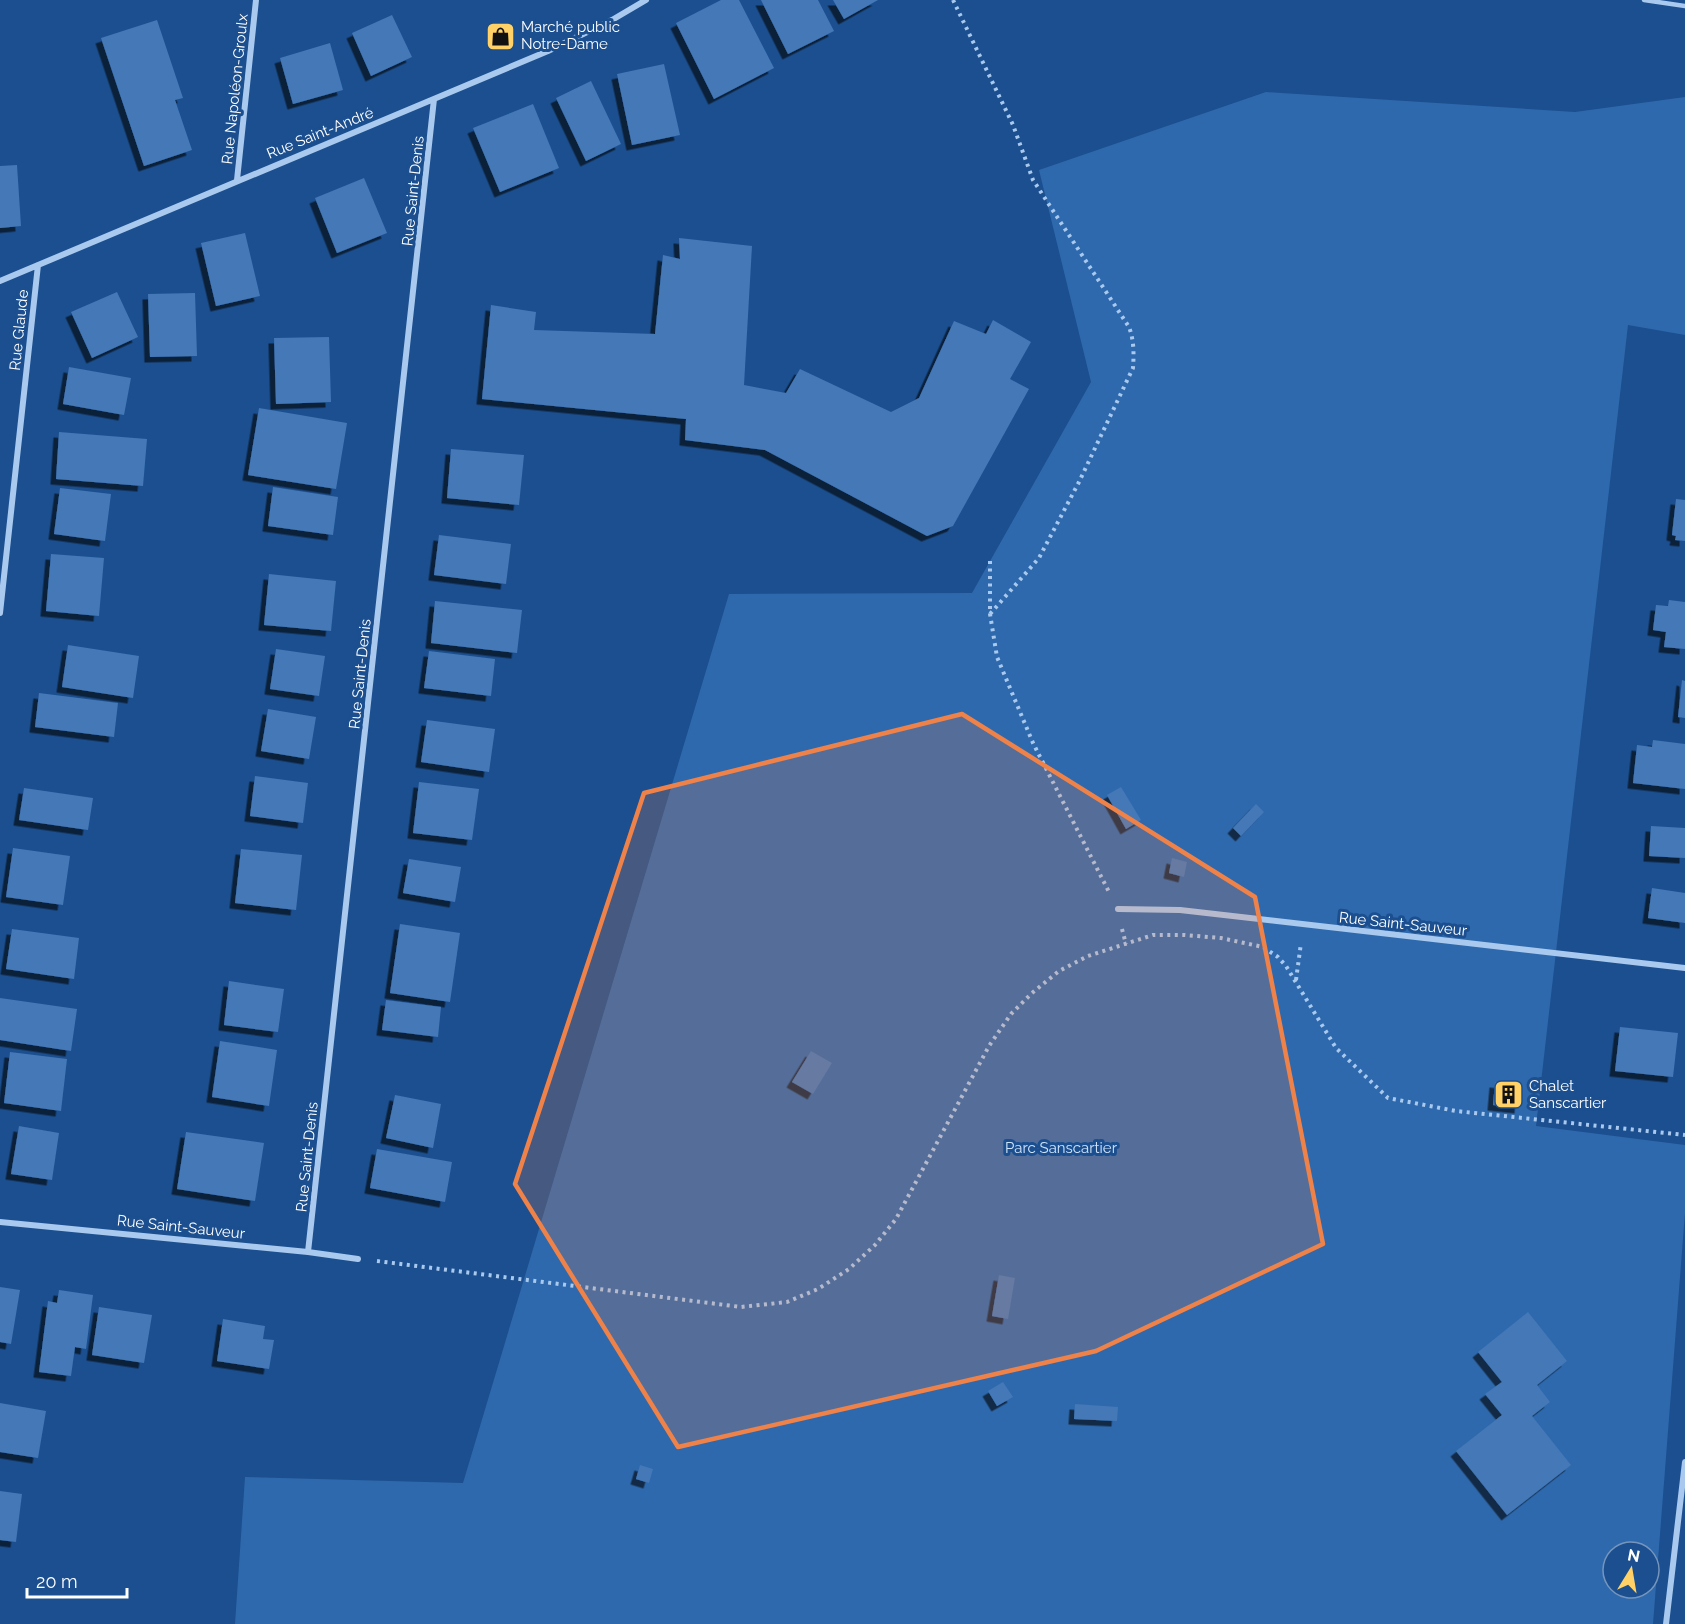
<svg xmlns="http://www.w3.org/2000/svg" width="1685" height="1624" viewBox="0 0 1685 1624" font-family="Raleway,sans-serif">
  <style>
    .green { fill: #2e69ad; fill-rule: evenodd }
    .building { fill: #4478b7; filter: url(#shadow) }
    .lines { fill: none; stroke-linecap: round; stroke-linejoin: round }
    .path { stroke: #a9c9ee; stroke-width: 4; stroke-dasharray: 3 4.5; stroke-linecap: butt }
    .service { stroke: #a9c9ee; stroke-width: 4.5 }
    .minor { stroke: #a9c9ee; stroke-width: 6 }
    .marked { fill: #ee8249; fill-opacity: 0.2; stroke: #ee8249; stroke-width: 4.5; stroke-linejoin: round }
    .labels { text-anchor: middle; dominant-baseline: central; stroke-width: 6; stroke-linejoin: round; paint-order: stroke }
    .poi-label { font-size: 15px; fill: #fff; stroke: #1b4f8f; text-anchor: start }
    .street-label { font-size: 15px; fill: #fff; stroke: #1b4f8f }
    .park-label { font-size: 15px; fill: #cfe3fa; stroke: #1b4f8f }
  </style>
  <defs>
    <filter id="shadow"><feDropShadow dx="-5.5" dy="5.5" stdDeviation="0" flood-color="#0009"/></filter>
  </defs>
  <rect width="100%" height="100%" fill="#1b4f8f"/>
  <!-- green -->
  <path class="green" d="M1266,92l309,20 110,-15v238l-57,-10 -92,801 149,19v68l-32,411h-1418l10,-147 218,6 266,-889 243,-1 119,-211 -52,-212zM1613,1552h36v36h-36z"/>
  <!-- building -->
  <path class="building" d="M721,0h18l35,68 -60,31 -38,-76z
    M761,0h57l16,31 -46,23z
    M833,0h45l-34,19z
    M392,15l20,42 -41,19 -19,-43z
    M157,20l26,78 -8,2 17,50 -48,16 -43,-128z
    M330,43l13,47 -50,14 -13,-46z
    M664,64l16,71 -48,10 -15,-71z
    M591,81l30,63 -35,17 -30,-63z
    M533,104l26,64 -59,24 -27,-64z
    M17,165l4,61 -21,2v-62z
    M364,178l23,55 -50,20 -22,-55z
    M245,233l15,63 -44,10 -15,-63z
    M679,238l73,8 -8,139 42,8 14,-24 91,43 28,-14 35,-77 32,13 7,-14 38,22 -21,37 19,10 -76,137 -26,10 -162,-86 -80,-10 1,-21 -204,-20 9,-94 45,7 -2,18 121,4 8,-79 17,4z
    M117,292l21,45 -46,21 -21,-46z
    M195,293l2,63 -47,1 -2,-63z
    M329,337l2,65 -55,2 -2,-66z
    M69,367l62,11 -7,37 -61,-11z
    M259,408l88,15 -11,66 -88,-14z
    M59,432l88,7 -4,47 -87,-7z
    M451,449l73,6 -5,50 -72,-7z
    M273,487l65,10 -5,38 -65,-9z
    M60,488l51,6 -6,47 -51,-7z
    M1676,499l9,1v41l-10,-1 1,-4 -4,-1z
    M439,535l72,9 -5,40 -72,-9z
    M51,554l53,4 -5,58 -53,-5z
    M269,574l67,7 -5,50 -67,-6z
    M1669,600l16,2v47l-21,-2 2,-15 -13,-2 3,-25 12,1z
    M435,601l87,9 -5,43 -86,-10z
    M68,645l71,11 -6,42 -71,-11z
    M276,649l49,7 -6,40 -49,-7z
    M429,651l66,8 -4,37 -67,-8z
    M1682,680l3,1v37l-7,-1z
    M39,693l79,10 -4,34 -79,-10z
    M268,709l48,8 -7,42 -48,-8z
    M427,720l68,9 -6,43 -68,-10z
    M1653,740l32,4v45l-52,-6 4,-38 15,2z
    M255,776l53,7 -5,40 -53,-7z
    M419,782l60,7 -7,51 -59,-7z
    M1121,787l20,33 -15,9 -19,-34z
    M24,788l69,10 -5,32 -69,-10z
    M1256,804l8,8 -23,24 -8,-8z
    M1651,826l34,2v30l-36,-2z
    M13,848l57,8 -7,49 -57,-8z
    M241,849l61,6 -6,55 -61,-7z
    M1172,858l15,4 -3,15 -15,-4z
    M409,859l52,8 -6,35 -52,-9z
    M1652,888l33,5v30l-37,-5z
    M400,924l60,9 -10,69 -60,-9z
    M12,929l67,9 -5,41 -68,-10z
    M229,981l55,8 -6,43 -54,-7z
    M0,998l77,11 -6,42 -71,-11z
    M386,1000l55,7 -3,30 -56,-7z
    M1620,1027l58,6 -5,44 -58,-6z
    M220,1041l57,9 -8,56 -57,-9z
    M811,1051l21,12 -19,31 -21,-12z
    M10,1052l57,7 -6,52 -57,-8z
    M1495,1082l27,3 -2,23 -27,-3z
    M395,1095l46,9 -8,44 -47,-10z
    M19,1126l40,7 -7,47 -41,-6z
    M186,1132l78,11 -9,58 -78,-12z
    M377,1149l75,13 -7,40 -75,-14z
    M999,1275l16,3 -7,41 -16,-3z
    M0,1287l20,3 -9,54 -11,-2z
    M59,1290l34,5 -7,54 -11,-2 -4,29 -32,-4 9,-71 9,2z
    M99,1307l53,8 -8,48 -52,-8z
    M1528,1312l39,49 -30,24 13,17 -18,14 39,49 -64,50 -51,-64 46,-36 -17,-21 17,-12 -24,-30z
    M223,1319l42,7 -2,13 11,1 -5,29 -52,-8z
    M1003,1382l10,15 -16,9 -9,-15z
    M0,1403l46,8 -8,47 -38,-6z
    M1075,1404l43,3 -1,14 -43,-2z
    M640,1465l13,4 -4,14 -13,-4z
    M0,1491l22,3 -6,48 -16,-2z"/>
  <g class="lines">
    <!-- path -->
    <path class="path" d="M953,0l60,125 20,55 96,147c5,13 5,27 4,41l-54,114 -40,76 -49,56
      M990,561v53l7,43 36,86 77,151
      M1122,929l4,15
      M1296,980l5,-37
      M377,1261l364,46 46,-5 31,-13 31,-20 26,-24 21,-26 93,-173 22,-32 21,-21 27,-22 29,-15 65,-21h32l36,3 42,9 15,10 8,9 50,82 52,50 68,13 229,24"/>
    <!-- service -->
    <path class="service" d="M1644,0l41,6"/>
    <!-- minor -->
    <path class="minor" d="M237,180l19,-180
      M0,281l548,-230 64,-31 34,-20
      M0,613l38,-348
      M1118,909l62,1 505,58
      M0,1222l308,30 50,7
      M308,1252l126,-1153
      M1666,1624l19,-162"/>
  </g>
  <!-- marked area -->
  <path class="marked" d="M962,714l293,183 68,347 -227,107 -418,96 -163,-263 129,-391z"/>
  <!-- icons -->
  <defs>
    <symbol id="shop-square" viewBox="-11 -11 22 22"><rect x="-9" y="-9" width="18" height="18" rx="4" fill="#ffd166" stroke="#1b4f8f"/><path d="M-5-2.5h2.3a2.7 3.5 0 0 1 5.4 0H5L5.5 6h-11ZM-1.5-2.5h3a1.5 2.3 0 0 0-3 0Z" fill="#111"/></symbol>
    <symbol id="building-square" viewBox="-11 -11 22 22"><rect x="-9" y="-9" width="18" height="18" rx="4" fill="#ffd166" stroke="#1b4f8f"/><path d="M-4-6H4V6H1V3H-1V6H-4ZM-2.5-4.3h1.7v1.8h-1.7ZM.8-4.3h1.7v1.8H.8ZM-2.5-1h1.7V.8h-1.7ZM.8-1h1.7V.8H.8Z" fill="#111"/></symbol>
  </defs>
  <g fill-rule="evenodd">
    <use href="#shop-square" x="484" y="20" width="33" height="33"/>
    <use href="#building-square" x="1492" y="1078" width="33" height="33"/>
  </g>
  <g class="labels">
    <!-- poi labels -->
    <g class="poi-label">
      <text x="521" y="27">Marché public<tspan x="521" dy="17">Notre-Dame</tspan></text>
      <text x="1529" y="1086">Chalet<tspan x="1529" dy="17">Sanscartier</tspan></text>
    </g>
    <!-- street labels -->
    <g class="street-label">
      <text transform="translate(235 89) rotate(-84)">Rue Napoléon-Groulx</text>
      <text transform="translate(320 133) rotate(-22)">Rue Saint-André</text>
      <text transform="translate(413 191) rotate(-84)">Rue Saint-Denis</text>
      <text transform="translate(19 330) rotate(-84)">Rue Glaude</text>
      <text transform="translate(360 674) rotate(-84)">Rue Saint-Denis</text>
      <text transform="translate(1403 924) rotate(6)">Rue Saint-Sauveur</text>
      <text transform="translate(307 1157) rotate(-84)">Rue Saint-Denis</text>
      <text transform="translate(181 1227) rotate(6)">Rue Saint-Sauveur</text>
    </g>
    <!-- park labels -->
    <g class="park-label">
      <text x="1061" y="1148">Parc Sanscartier</text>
    </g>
  </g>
  <!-- north arrow -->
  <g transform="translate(1631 1570) rotate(11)"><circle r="28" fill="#1b4f8f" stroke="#7695bc" stroke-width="1.5"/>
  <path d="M0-4.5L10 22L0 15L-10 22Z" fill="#ffd166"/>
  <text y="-9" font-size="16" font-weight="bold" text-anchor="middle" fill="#ffffff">N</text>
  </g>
  <!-- scale -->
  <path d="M27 1588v9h100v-9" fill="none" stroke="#ffffff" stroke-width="3"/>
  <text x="36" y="1588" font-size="18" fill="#ffffff" stroke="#1b4f8f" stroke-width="4.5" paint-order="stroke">20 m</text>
</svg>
